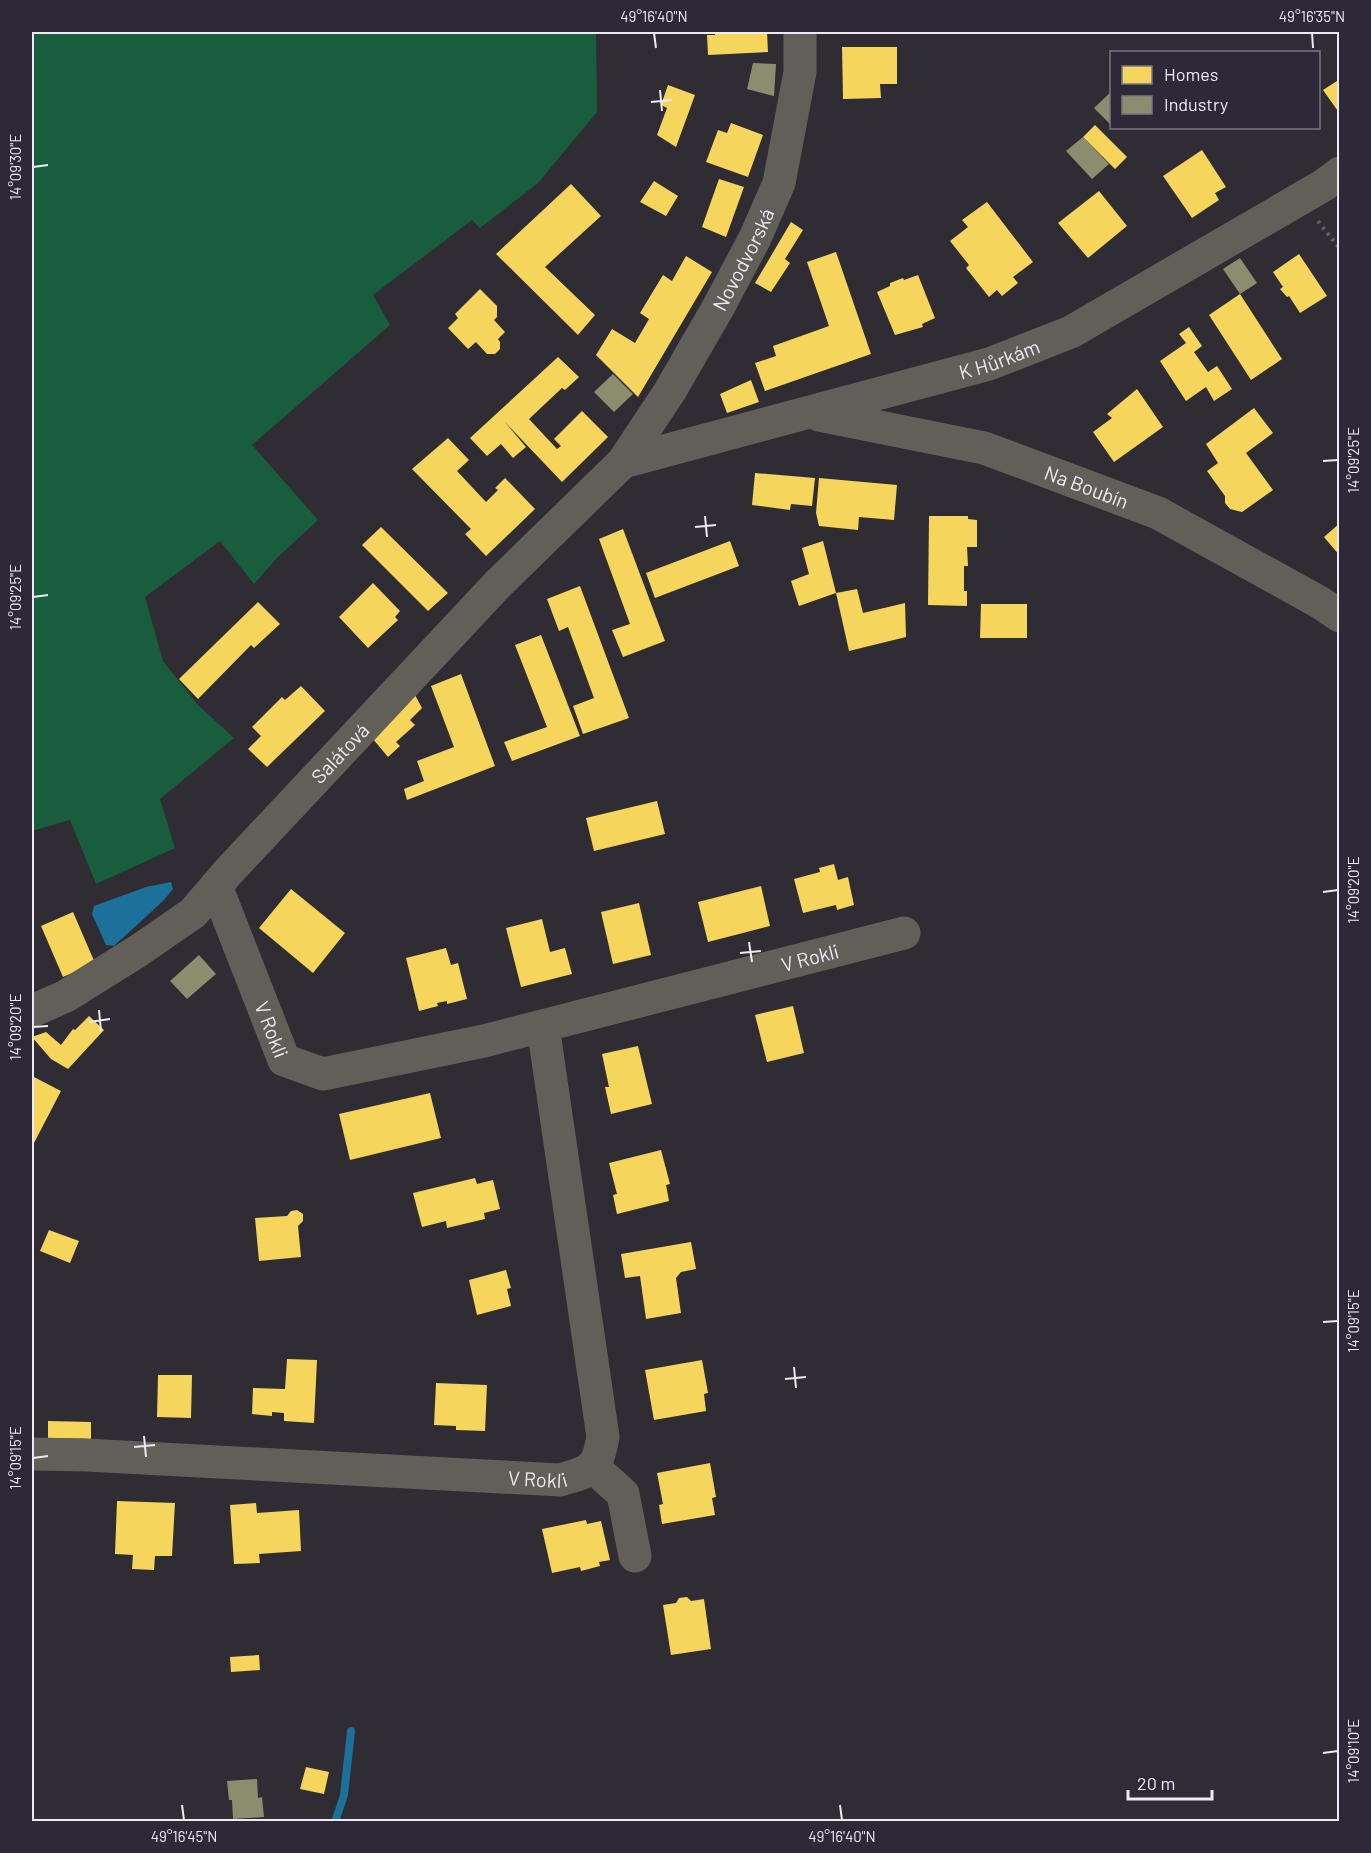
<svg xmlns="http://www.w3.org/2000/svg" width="1371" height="1853" viewBox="0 0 1371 1853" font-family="Barlow,sans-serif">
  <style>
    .green { fill: #185e3c }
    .water { fill: #1c7099 }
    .homes { fill: #f6d55c }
    .industry { fill: #8c8c6e }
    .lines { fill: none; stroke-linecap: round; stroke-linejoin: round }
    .stream { stroke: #1c7099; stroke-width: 8 }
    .path { stroke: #615f5e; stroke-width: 4; stroke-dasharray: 3 4.5; stroke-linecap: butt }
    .minor { stroke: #625e58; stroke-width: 33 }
    .ticks { fill: none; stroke: #edeaf4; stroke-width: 2 }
    .labels { text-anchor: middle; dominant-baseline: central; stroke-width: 6; stroke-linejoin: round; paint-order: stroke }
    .street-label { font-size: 20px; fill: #edeaf4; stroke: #2e2938 }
    .neatline { fill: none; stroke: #edeaf4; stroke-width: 2 }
    .ticks-label { font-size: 15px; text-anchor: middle; fill: #edeaf4 }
  </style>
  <rect width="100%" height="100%" fill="#2f2c34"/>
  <!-- green -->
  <path class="green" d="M32,32h564l1,80 -59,71 -58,45 -8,-8 -99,75 17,30 -138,120 66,75 -41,38 -23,26 -34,-43 -75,56 18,64 35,44 36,33 -74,61 15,49 -79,36 -26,-64 -38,11z"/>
  <!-- water -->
  <path class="water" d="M171,882l2,7 -10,12 -49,45 -8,-1 -14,-31 2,-8 52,-19z"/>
  <!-- homes -->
  <path class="homes" d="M715,32h52l1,20 -60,3 -1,-20h8z
    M842,47h55v37h-17l1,14 -38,1z
    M1340,79v35l-17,-24z
    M668,85l27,10 -19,52 -19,-12 10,-27 -6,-3z
    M731,123l32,12 -15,42 -42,-15 12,-32 9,3z
    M1095,125l32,32 -12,12 -32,-32z
    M1202,150l24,37 -11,6 4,7 -27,18 -29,-42z
    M719,179l25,8 -18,50 -24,-10z
    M654,181l24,15 -12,20 -26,-14z
    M571,184l30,32 -56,51 50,48 -17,20 -82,-81z
    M1099,191l28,35 -39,32 -30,-35z
    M987,202l46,60 -20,15 5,6 -16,13 -5,-6 -8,7 -23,-29 3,-3 -19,-24 18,-14 -6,-7z
    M791,222l12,8 -18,29 5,4 -19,29 -16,-9z
    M836,252l35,102 -106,37 -10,-28 21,-7 -3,-10 56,-20 -22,-64z
    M1299,254l28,42 -27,17 -11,-17 -2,1 -7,-8 3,-2 -10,-15z
    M686,256l26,16 -74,125 -42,-42 16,-26 23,14 14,-24 -9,-6 23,-38 9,6z
    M918,275l17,43 -13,6 1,3 -28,8 -18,-43 13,-6v-3l13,-5 1,2z
    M480,289l17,17v11l-3,3 11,12 -7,7 2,3v7l-5,5h-8l-11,-12 -8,7 -20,-21 10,-10 -3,-4z
    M1240,294l42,65 -31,21 -42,-65z
    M1189,327l13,19 -8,6 14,20 9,-6 15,23 -18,12 -8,-14 -20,14 -26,-40 26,-18 -7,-9z
    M558,357l21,20 -14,13 -3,-2 -33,31 28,30 4,-3 -7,-7 28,-28 26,26 -46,45 -58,-61 22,26 -13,11 -12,-14 -14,12 -17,-18z
    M751,380l8,22 -32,11 -7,-19z
    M1137,389l26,38 -49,35 -21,-30 19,-14 -5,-4z
    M1254,408l19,25 -27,20 27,37 -31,22 -12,-3 -5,-6v-7l-18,-25 11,-8 -12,-19z
    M448,438l21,22 -12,11 29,31 12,-12 -3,-2 10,-10 30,31 -49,47 -21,-22 6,-5 -59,-60z
    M755,473l60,5 -3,28 -21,-2 -1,6 -38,-5z
    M819,478l78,7 -3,35 -35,-3 -1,13 -39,-4 -3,-13z
    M929,516h39v3l9,1v27h-10l1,19h-4v25h3v15l-39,-1z
    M1340,523v33l-16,-19z
    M381,527l67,66 -20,18 -66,-66z
    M623,529l42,112 -42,16 -11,-27 18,-6 -31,-85z
    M730,541l9,25 -84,32 -9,-25z
    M823,541l13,52 -37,13 -8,-25 18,-7 -7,-26z
    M373,583l27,28 -5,6 3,3 -30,28 -29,-31z
    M580,586l49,132 -46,16 -10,-28 21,-8 -26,-71 -9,4 -12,-32z
    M857,589l6,24 42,-10 1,34 -57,14 -13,-58z
    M258,602l22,22 -26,24 -3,-3 -53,54 -19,-20z
    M981,604h46v34h-47z
    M541,635l39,101 -68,25 -8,-19 43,-15 -32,-82z
    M461,674l34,92 -88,34 -3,-11 20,-8 -7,-20 37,-14 -23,-61z
    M301,686l24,25 -58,56 -19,-18 13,-13 -9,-9 30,-30 3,3z
    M415,695l7,13 -12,12 5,5 -19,17 4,4 -12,11 -15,-18z
    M657,801l8,33 -71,17 -8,-33z
    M834,864l4,16 10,-3 6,28 -17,5 -1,-5 -33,8 -9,-34 26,-7 -1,-4z
    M761,886l9,40 -62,16 -10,-40z
    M291,889l54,44 -32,40 -54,-45z
    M639,903l12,52 -38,9 -12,-52z
    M73,912l22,51 -32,14 -22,-51z
    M542,919l8,33 15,-4 7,26 -51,13 -15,-59z
    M446,948l5,17 7,-2 9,36 -20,5v-3l-10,2 1,3 -19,5 -13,-53z
    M793,1006l11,47 -37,9 -12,-47z
    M89,1016l15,14 -36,39 -17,-10 -19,-22 14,-5 15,13 12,-16 2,1z
    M638,1046l14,58 -41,10 -6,-27h4l-7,-33z
    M32,1076l29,15 -27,52 -2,-1z
    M430,1093l11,45 -91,22 -11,-46z
    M661,1150l9,34 -4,1 3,16 -52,13 -4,-19 4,-1 -8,-31z
    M475,1178l2,6 16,-4 7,29 -16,4 1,6 -38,9 -1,-7 -24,6 -9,-34z
    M297,1210l6,4v7l-5,5 3,31 -42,4 -4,-43 32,-2 4,-5z
    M49,1230l30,11 -9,22 -30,-12z
    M691,1242l5,27 -15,3 -5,6 5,35 -35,6 -6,-43 -15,2 -4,-24z
    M506,1270l5,18 -4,1 4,17 -34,9 -8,-35z
    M287,1359l30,1 -3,63 -30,-2v-8l-12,-1v4l-20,-2 1,-26 32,1z
    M702,1360l6,33 -4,1 2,17 -52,9 -9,-50z
    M158,1375h34l-1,43 -34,-1z
    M436,1383l51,2 -2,46 -29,-1v-4l-22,-1z
    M48,1421l43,1v17l-43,-1z
    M710,1463l6,34 -4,1 3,17 -53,9 -3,-19 4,-1 -6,-31z
    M117,1501l58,2 -3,53h-17l-1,14 -22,-1 1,-14 -18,-1z
    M256,1503l1,10 42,-3 2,41 -42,3 1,9 -26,1 -4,-59z
    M586,1520l1,4 14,-3 9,39 -11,2 1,4 -19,5 -1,-4 -28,6 -10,-44z
    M687,1597l4,4 13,-2 7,50 -40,6 -8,-50 13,-2 3,-5z
    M259,1655l1,15 -29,2 -1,-15z
    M306,1767l23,5 -5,22 -24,-5z"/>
  <!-- industry -->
  <path class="industry" d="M753,63l23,1 -2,32 -27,-7z
    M1112,91v35l-18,-18z
    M1083,137l26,27 -17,15 -26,-28z
    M1240,258l17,25 -17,11 -17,-25z
    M613,374l20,20 -19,18 -20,-20z
    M199,955l17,19 -29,25 -17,-18z
    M257,1779l1,19 4,-1 2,20 -31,2 -1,-19h-3l-2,-19z"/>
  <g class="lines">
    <!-- stream -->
    <path class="stream" d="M335,1822l9,-27 7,-64"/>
    <!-- path -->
    <path class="path" d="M1318,221l22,28"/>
    <!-- minor -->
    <g class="minor">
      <path id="s1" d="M819,415l165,33 174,65 161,89 21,14"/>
      <path id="s2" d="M623,462l366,-98 82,-32 253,-147 16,-12"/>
      <path id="s3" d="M216,886l68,174 39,14 161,-33 420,-108"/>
      <path id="s4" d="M32,1011l34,-15 72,-45 55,-38 36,-42 269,-287 125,-122 47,-71 49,-85 36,-68 24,-55 21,-111v-40"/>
      <path id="s5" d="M32,1454l54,1 474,25c33,-10 36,-8 43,-43l-60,-411"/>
      <path d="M592,1466l31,28 12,62"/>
    </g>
  </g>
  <!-- ticks -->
  <path class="ticks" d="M654,33l2,15M1312,33l1,15M660,90l2,21M651,102l21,-2M33,167l15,-2M1323,461l15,-1M705,516l2,21M695,527l21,-2M33,597l15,-2M1323,892l15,-2M749,942l3,20M740,953l21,-2M99,1010l2,21M89,1022l21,-3M33,1027l15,-1M1323,1322l15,-1M794,1367l2,21M785,1379l21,-2M144,1436l2,21M134,1447l21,-2M33,1458l15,-2M1323,1753l15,-2M182,1805l2,15M840,1805l2,15"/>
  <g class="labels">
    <!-- street labels -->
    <g class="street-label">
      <text stroke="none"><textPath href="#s4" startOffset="1048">Novodvorská</textPath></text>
      <text stroke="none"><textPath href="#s2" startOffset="390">K Hůrkám</textPath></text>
      <text stroke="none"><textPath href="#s1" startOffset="278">Na Boubín</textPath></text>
      <text stroke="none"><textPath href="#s4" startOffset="406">Salátová</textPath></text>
      <text stroke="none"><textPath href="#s3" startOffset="729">V Rokli</textPath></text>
      <text stroke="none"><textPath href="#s3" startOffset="154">V Rokli</textPath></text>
      <text stroke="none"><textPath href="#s5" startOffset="506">V Rokli</textPath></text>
    </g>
  </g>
  <!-- border -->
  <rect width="1371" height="1853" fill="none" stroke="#2e2938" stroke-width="66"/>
  <!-- legend -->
  <rect x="1110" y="51" width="210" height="78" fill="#2e2938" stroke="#7a7683" stroke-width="1.5"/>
  <rect x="1122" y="66" width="30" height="18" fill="#f6d55c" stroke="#7a7683" stroke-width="1.5"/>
  <text x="1164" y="81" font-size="18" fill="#edeaf4">Homes</text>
  <rect x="1122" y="96" width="30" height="18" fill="#8c8c6e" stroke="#7a7683" stroke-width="1.5"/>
  <text x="1164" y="111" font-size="18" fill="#edeaf4">Industry</text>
  <!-- scale -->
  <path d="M1128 1790v9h84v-9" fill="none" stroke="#edeaf4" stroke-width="3"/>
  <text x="1137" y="1790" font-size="18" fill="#edeaf4" stroke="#2e2938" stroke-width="4.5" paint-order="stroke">20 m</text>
  <rect x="33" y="33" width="1305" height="1787" class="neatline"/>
  <g class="ticks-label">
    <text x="654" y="22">49°16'40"N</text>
    <text x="1312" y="22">49°16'35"N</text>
    <text transform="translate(16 167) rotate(-90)" y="5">14°09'30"E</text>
    <text transform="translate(1354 460) rotate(-90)" y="5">14°09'25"E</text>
    <text transform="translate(16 597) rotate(-90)" y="5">14°09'25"E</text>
    <text transform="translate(1354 890) rotate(-90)" y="5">14°09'20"E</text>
    <text transform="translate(16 1027) rotate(-90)" y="5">14°09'20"E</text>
    <text transform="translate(1354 1321) rotate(-90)" y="5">14°09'15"E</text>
    <text transform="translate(16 1458) rotate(-90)" y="5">14°09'15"E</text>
    <text transform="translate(1354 1751) rotate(-90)" y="5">14°09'10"E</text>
    <text x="184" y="1842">49°16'45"N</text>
    <text x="842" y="1842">49°16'40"N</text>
  </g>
</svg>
